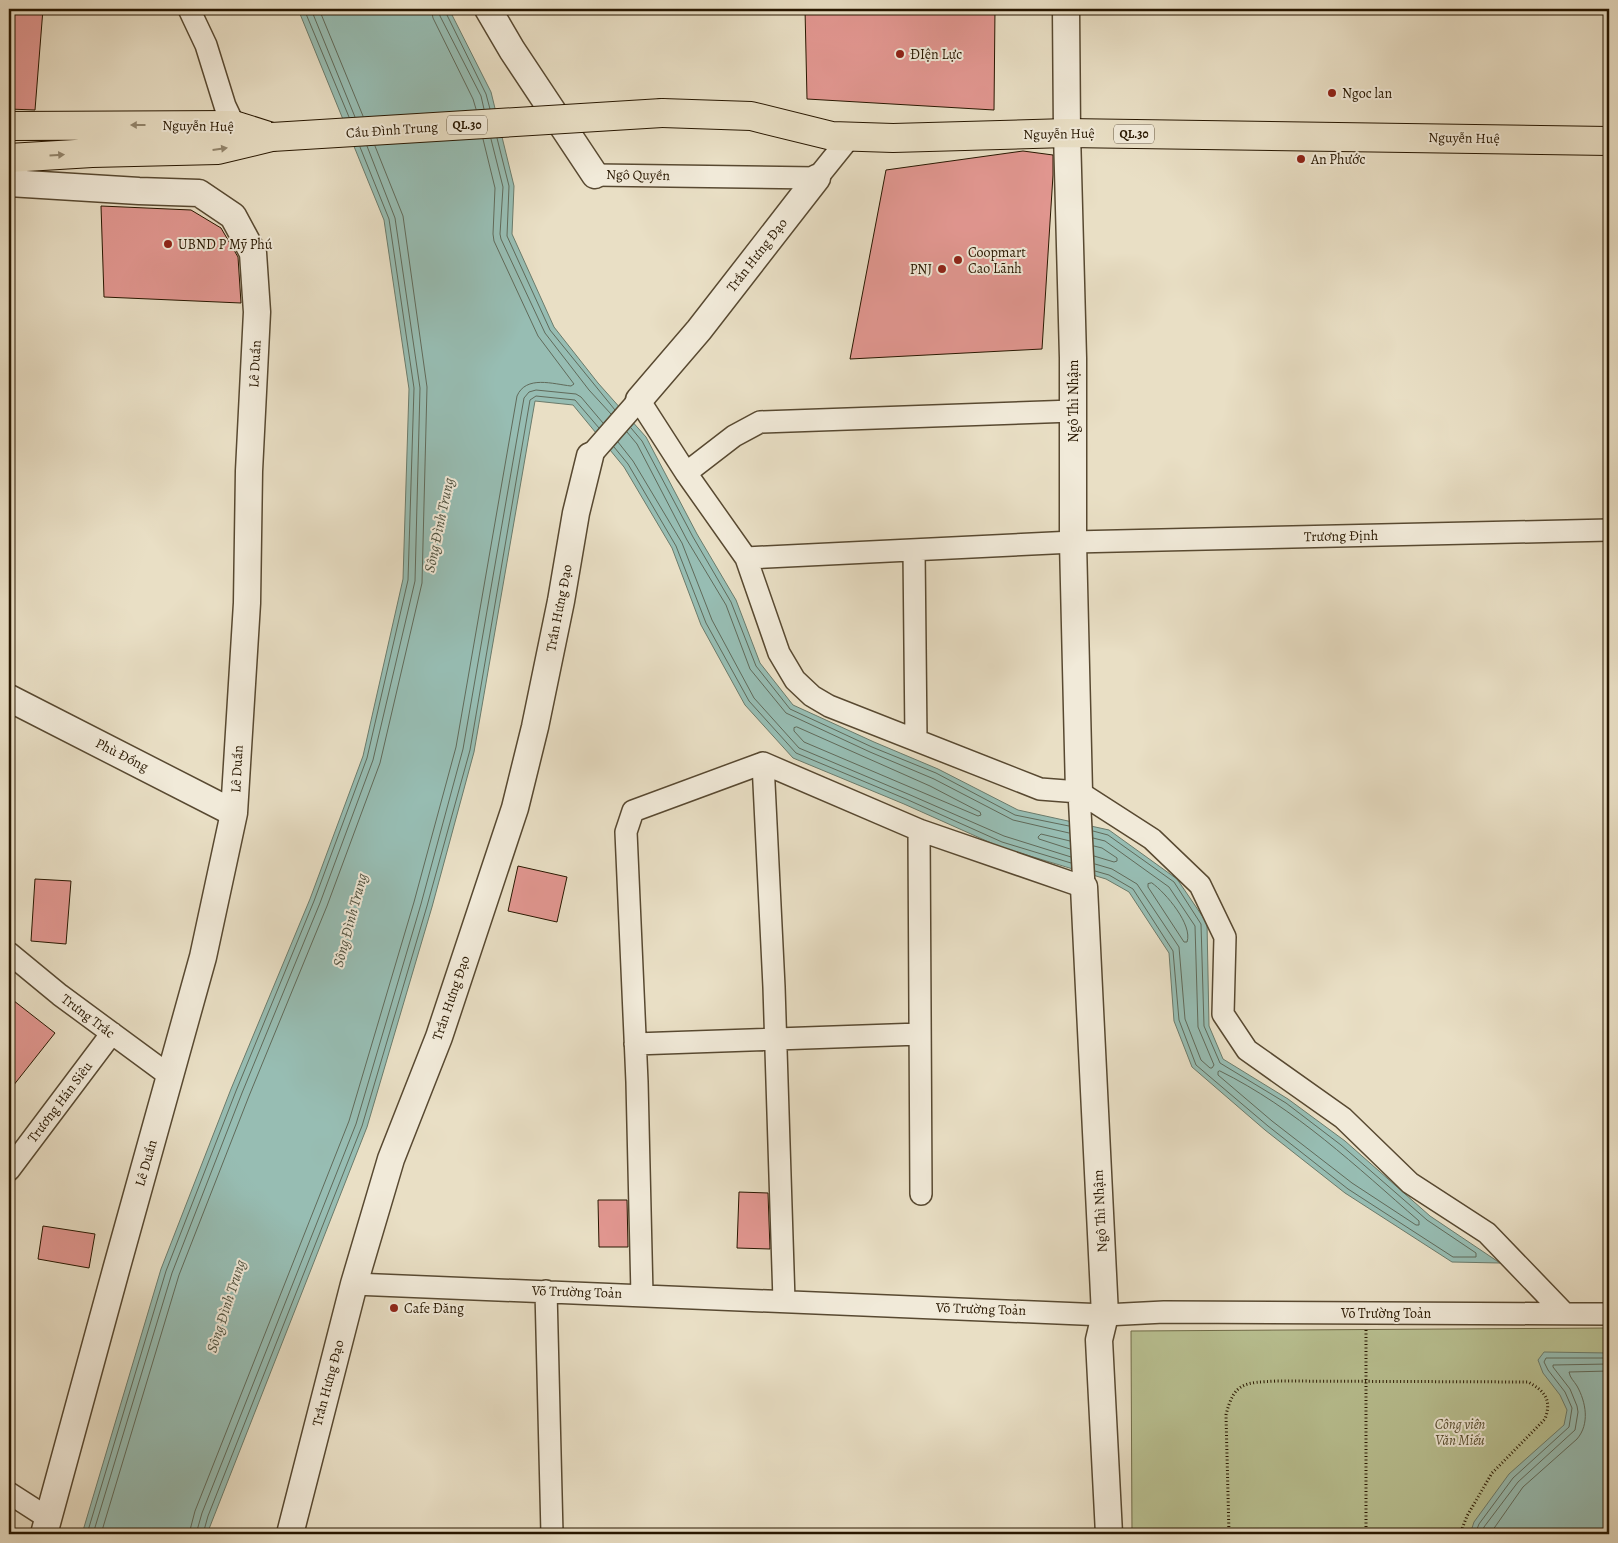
<svg xmlns="http://www.w3.org/2000/svg" width="1618" height="1543" viewBox="0 0 1618 1543" font-family="Alegreya,serif">
  <style>
    .green { fill: #b9c192; stroke: #706c49 }
    .water { fill: #97bdb3; stroke: #6b7b6b }
    .lines { fill: none; stroke-linecap: round; stroke-linejoin: round }
    .shore { stroke: #606a5a; stroke-width: 1 }
    .building { fill: #e29791; stroke: #281700 }
    .minor-casing { stroke: #584931; stroke-width: 24 }
    .tertiary-casing { stroke: #584931; stroke-width: 29 }
    .trunk-casing { stroke: #281700; stroke-width: 30 }
    .path { stroke: #281700; stroke-width: 3; stroke-dasharray: 1 2.5; stroke-linecap: butt }
    .minor { stroke: #f1ead9; stroke-width: 21 }
    .tertiary { stroke: #f1ead9; stroke-width: 26 }
    .trunk { stroke: #e9dfc5; stroke-width: 28 }
    .trunk-bridge-casing { stroke: #281700; stroke-width: 30; stroke-linecap: butt }
    .trunk-bridge { stroke: #e9dfc5; stroke-width: 28 }
    .oneway { fill: #92856c }
    .poi-dot { fill: #8f2418; stroke: #f1ead9; stroke-width: 2 }
    .labels { text-anchor: middle; dominant-baseline: central; stroke-width: 4; stroke-linejoin: round; paint-order: stroke }
    .shield { fill: #f1ead9; stroke: #645641; stroke-width: 1 }
    .shield-label { font-size: 12px; font-weight: bold; fill: #281700 }
    .poi-label { font-size: 14px; fill: #281700; stroke: #f1ead9; text-anchor: start }
    .street-label { font-size: 14px; fill: #281700; stroke: #f1ead9 }
    .park-label { font-size: 14px; font-style: italic; fill: #544a2c; stroke: #f1ead9 }
    .water-label { font-size: 15px; font-style: italic; fill: #4f513f; stroke: #f1ead9 }
  </style>
  <rect width="100%" height="100%" fill="#e9dfc5"/>
  <filter id="stains"><feTurbulence type="fractalNoise" baseFrequency=".004" numOctaves="4"/><feColorMatrix values="0 0 0 0 .2 0 0 0 0 .09 0 0 0 0 .02 0 0 0 .5 -.17"/></filter>
  <radialGradient id="worn" r=".72"><stop offset=".6" stop-color="#630" stop-opacity="0"/><stop offset="1" stop-color="#630" stop-opacity=".3"/></radialGradient>
  <!-- green -->
  <path class="green" d="M1609,1328v206h-477l-1,-203z"/>
  <!-- water -->
  <path class="water" d="M298,9h151l42,83 23,94 -2,48 42,93 44,56 48,54 51,97 39,66 24,63 33,42 81,37 64,27 80,41 91,20 68,49 30,44 2,103 14,33 65,40 57,42 85,75 70,47 -48,-1 -107,-69 -80,-63 -73,-63 -18,-46 -5,-68 -40,-61 -23,-13 -106,-32 -96,-43 -111,-46 -48,-53 -44,-80 -29,-77 -48,-81 -51,-62 -38,-4 -61,351 -42,155 -65,220 -160,407h-125l79,-265 70,-180 79,-190 53,-143 40,-177 6,-190 -25,-169z
    M1544,1352l65,1v181h-139l4,-12 35,-48 55,-49 3,-15 -7,-15 -17,-22 -5,-13z"/>
  <g class="lines">
    <!-- shore -->
    <path class="shore" d="M304,9l45,108
      M311,9l44,108
      M319,9l44,107
      M431,9l2,9 40,81 3,10
      M439,9l1,7 41,80 3,13
      M445,9l1,4 40,81 4,15
      M497,138l12,48 -2,50 43,94 65,80
      M491,139l12,48 -3,47 1,5 44,94 44,57 22,24
      M631,428l11,13 51,96 38,65 25,64 34,43 82,38 64,26 79,42 54,11
      M627,432l10,12 50,96 39,65 24,64 36,44 84,39 64,27 79,41 56,13
      M618,442l15,19 49,82 30,77 42,78 45,50 109,46 96,42 67,21
      M614,447l14,17 48,82 30,77 43,78 47,52 110,46 96,43 69,21
      M797,727l133,59 50,26 1,3 -3,1 -174,-74 -10,-11v-3z
      M1093,831l15,4 66,47 27,42 3,102 16,37 66,40 55,42 86,75 49,33v4h-23l-105,-68 -80,-63 -72,-61 -17,-45 -6,-69 -40,-62 -24,-14 -14,-4
      M1093,838l12,3 64,46 26,39 3,101 16,38 -2,3h-2l-9,-8 -16,-41 -6,-72 -42,-63 -25,-15 -17,-5
      M1070,841l-29,-7 -3,3 1,2 31,10
      M1094,846l8,2 15,10v3l-3,1 -20,-6
      M1152,883c14,10 41,42 35,59h-3l-36,-55v-3z
      M1220,1071c75,37 137,96 199,150v4h-3l-64,-42 -80,-62 -54,-46v-3z
      M87,1534l79,-263 70,-180 78,-190 53,-143 41,-178 6,-192 -25,-169 -29,-72
      M93,1534l79,-261 70,-180 78,-190 53,-143 42,-179 5,-193 -25,-170 -28,-72
      M101,1534l78,-259 70,-179 78,-190 53,-143 42,-180 5,-196 -24,-171 -28,-70
      M189,1534l6,-23 154,-390 65,-219 42,-155 61,-351c9,-21 36,-12 54,-10l3,-2 -36,-48 -44,-95 -1,-7 2,-46 -12,-49
      M196,1534l6,-21 154,-389 65,-220 42,-155 61,-351 5,-6 7,-2 40,4 5,3 22,26
      M203,1534l5,-18 154,-390 65,-220 43,-156 60,-350 6,-4 39,4 24,28
      M1475,1534l4,-10 34,-46 56,-51 3,-19 -7,-16 -17,-22 -4,-8 2,-4h63
      M1482,1534l2,-7 34,-45 57,-52 3,-18 -1,-6 -7,-17 -17,-22v-2l56,-1
      M1490,1534l33,-47 54,-48c13,-15 9,-37 0,-53 -3,-5 -7,-8 -8,-14l40,-1"/>
  </g>
  <!-- building -->
  <path class="building" d="M9,9h34l-8,101 -26,-1z
    M805,9h190l-1,101 -187,-11z
    M1023,151l30,4v20l-11,174 -192,10 36,-189z
    M101,206l90,4 30,18 17,29 3,46 -137,-6z
    M518,866l49,11 -10,45 -49,-11z
    M35,879l36,2 -5,63 -35,-3z
    M9,997l46,36 -46,58z
    M739,1192l29,1 2,56 -33,-1z
    M598,1200h29l1,47h-29z
    M43,1226l52,8 -6,34 -51,-9z"/>
  <g class="lines">
    <defs>
      <path id="minor" d="M189,9l17,36 19,61 9,19
        M595,175l222,3 33,-41
        M590,456l49,-56 47,73 60,85 33,95 16,27 17,16 17,10 211,83 39,3 73,47 48,46 25,52 -2,77 24,36 96,68 67,65 77,50 77,80
        M686,473l48,-37 26,-14 313,-11
        M914,550l2,190
        M746,558l327,-16 536,-12
        M763,763l11,224 10,314
        M919,830l2,364
        M9,953l51,42 110,81
        M635,1044l285,-10
        M9,1170l103,-137
        M354,1284l751,31 59,-3 445,2
        M546,1291l6,243
        M642,1295l-5,-213 -11,-250 7,-21 130,-48 156,67 165,57 -5,-95
        M9,1493l39,25"/>
      <path id="tertiary" d="M488,9l24,41 83,125
        M1066,9l1,124 6,225v184l6,250
        M9,183l130,8 60,2 34,23 20,37 4,59 -8,159 -2,132 -13,210 -31,144 -87,313 -72,264
        M639,400l60,-70 118,-152
        M9,698l225,115
        M1084,887l21,428 -6,25 10,194
        M290,1534l64,-250 37,-125 48,-122 76,-229 20,-81 26,-126 15,-88 14,-57"/>
      <path id="trunk" d="M662,113l89,3 81,20 61,2 174,-5 542,8
        M9,126l225,-1 38,12
        M9,158l83,-5 126,-3 54,-13"/>
    </defs>
    <!-- minor casing -->
    <use href="#minor" class="minor-casing"/>
    <!-- tertiary casing -->
    <use href="#tertiary" class="tertiary-casing"/>
    <!-- trunk casing -->
    <use href="#trunk" class="trunk-casing"/>
    <!-- path -->
    <path class="path" d="M1229,1534l-3,-119c8,-34 20,-32 50,-34l252,1c17,9 24,18 17,37l-53,54 -25,43 -7,18
      M1366,1534v-204"/>
    <!-- minor -->
    <use href="#minor" class="minor"/>
    <!-- tertiary -->
    <use href="#tertiary" class="tertiary"/>
    <!-- trunk -->
    <use href="#trunk" class="trunk"/>
    <defs>
      <path id="trunk-bridge" d="M272,137l390,-24"/>
    </defs>
    <!-- trunk-bridge casing -->
    <use href="#trunk-bridge" class="trunk-bridge-casing"/>
    <!-- trunk-bridge -->
    <use href="#trunk-bridge" class="trunk-bridge"/>
  </g>
  <!-- one-way arrows -->
  <defs><path id="oneway-solid" d="M-6-.8H1V-3.2L6.5 0L1 3.2V.8H-6Z" transform="scale(1.25)"/></defs>
  <g class="oneway">
    <use href="#oneway-solid" transform="translate(138 125) rotate(180)"/>
    <use href="#oneway-solid" transform="translate(220 149) rotate(-8)"/>
    <use href="#oneway-solid" transform="translate(57 155) rotate(-4)"/>
  </g>
  <!-- markers -->
  <g class="poi-dot">
    <circle cx="900" cy="54" r="5"/>
    <circle cx="1332" cy="93" r="5"/>
    <circle cx="1301" cy="159" r="5"/>
    <circle cx="168" cy="244" r="5"/>
    <circle cx="958" cy="260" r="5"/>
    <circle cx="942" cy="269" r="5"/>
    <circle cx="394" cy="1308" r="5"/>
  </g>
  <g class="labels">
    <!-- shield labels -->
    <g class="shield">
      <rect x="447" y="115.5" width="40" height="19" rx="4"/>
      <rect x="1114" y="124.5" width="40" height="19" rx="4"/>
    </g>
    <g class="shield-label">
      <text x="467" y="125">QL.30</text>
      <text x="1134" y="134">QL.30</text>
    </g>
    <!-- poi labels -->
    <g class="poi-label">
      <text x="910" y="54">ĐIện Lực</text>
      <text x="1342" y="93">Ngoc lan</text>
      <text x="1311" y="159">An Phước</text>
      <text x="178" y="244">UBND P Mỹ Phú</text>
      <text x="968" y="252">Coopmart<tspan x="968" dy="16">Cao Lãnh</tspan></text>
      <text x="932" y="269" text-anchor="end">PNJ</text>
      <text x="404" y="1308">Cafe Đăng</text>
    </g>
    <!-- street labels -->
    <g class="street-label">
      <text transform="translate(198 126) rotate(1)">Nguyễn Huệ</text>
      <text transform="translate(392 130) rotate(-4)">Cầu Đình Trung</text>
      <text transform="translate(1059 134) rotate(-1)">Nguyễn Huệ</text>
      <text transform="translate(1464 138) rotate(1)">Nguyễn Huệ</text>
      <text transform="translate(638 175) rotate(1)">Ngô Quyền</text>
      <text transform="translate(757 255) rotate(-52)">Trần Hưng Đạo</text>
      <text transform="translate(255 364) rotate(-87)">Lê Duẩn</text>
      <text transform="translate(1073 401) rotate(-90)">Ngô Thì Nhậm</text>
      <text transform="translate(1341 536) rotate(-1)">Trương Định</text>
      <text transform="translate(559 608) rotate(-79)">Trần Hưng Đạo</text>
      <text transform="translate(122 755) rotate(27)">Phù Đổng</text>
      <text transform="translate(237 769) rotate(-87)">Lê Duẩn</text>
      <text transform="translate(451 998) rotate(-71)">Trần Hưng Đạo</text>
      <text transform="translate(88 1016) rotate(37)">Trưng Trắc</text>
      <text transform="translate(60 1102) rotate(-53)">Trương Hán Siêu</text>
      <text transform="translate(146 1163) rotate(-74)">Lê Duẩn</text>
      <text transform="translate(1100 1211) rotate(-93)">Ngô Thì Nhậm</text>
      <text transform="translate(577 1292) rotate(2)">Võ Trường Toản</text>
      <text transform="translate(981 1309) rotate(2)">Võ Trường Toản</text>
      <text x="1386" y="1313">Võ Trường Toản</text>
      <text transform="translate(328 1383) rotate(-75)">Trần Hưng Đạo</text>
    </g>
    <!-- park labels -->
    <g class="park-label">
      <text x="1460" y="1424">Công viên<tspan x="1460" dy="16">Văn Miếu</tspan></text>
    </g>
    <!-- water labels -->
    <g class="water-label">
      <text transform="translate(439 525) rotate(-78)">Sông Đình Trung</text>
      <text transform="translate(350 920) rotate(-75)">Sông Đình Trung</text>
      <text transform="translate(226 1306) rotate(-72)">Sông Đình Trung</text>
    </g>
  </g>
  <!-- margin -->
  <rect width="1618" height="1543" fill="none" stroke="#e9dfc5" stroke-width="30"/>
  <rect x="10" y="10" width="1598" height="1523" fill="none" stroke="#281700" stroke-width="2.5"/>
  <rect x="15" y="15" width="1588" height="1513" fill="none" stroke="#281700"/>
  <rect width="100%" height="100%" filter="url(#stains)"/>
  <rect width="100%" height="100%" fill="url(#worn)"/>
</svg>
